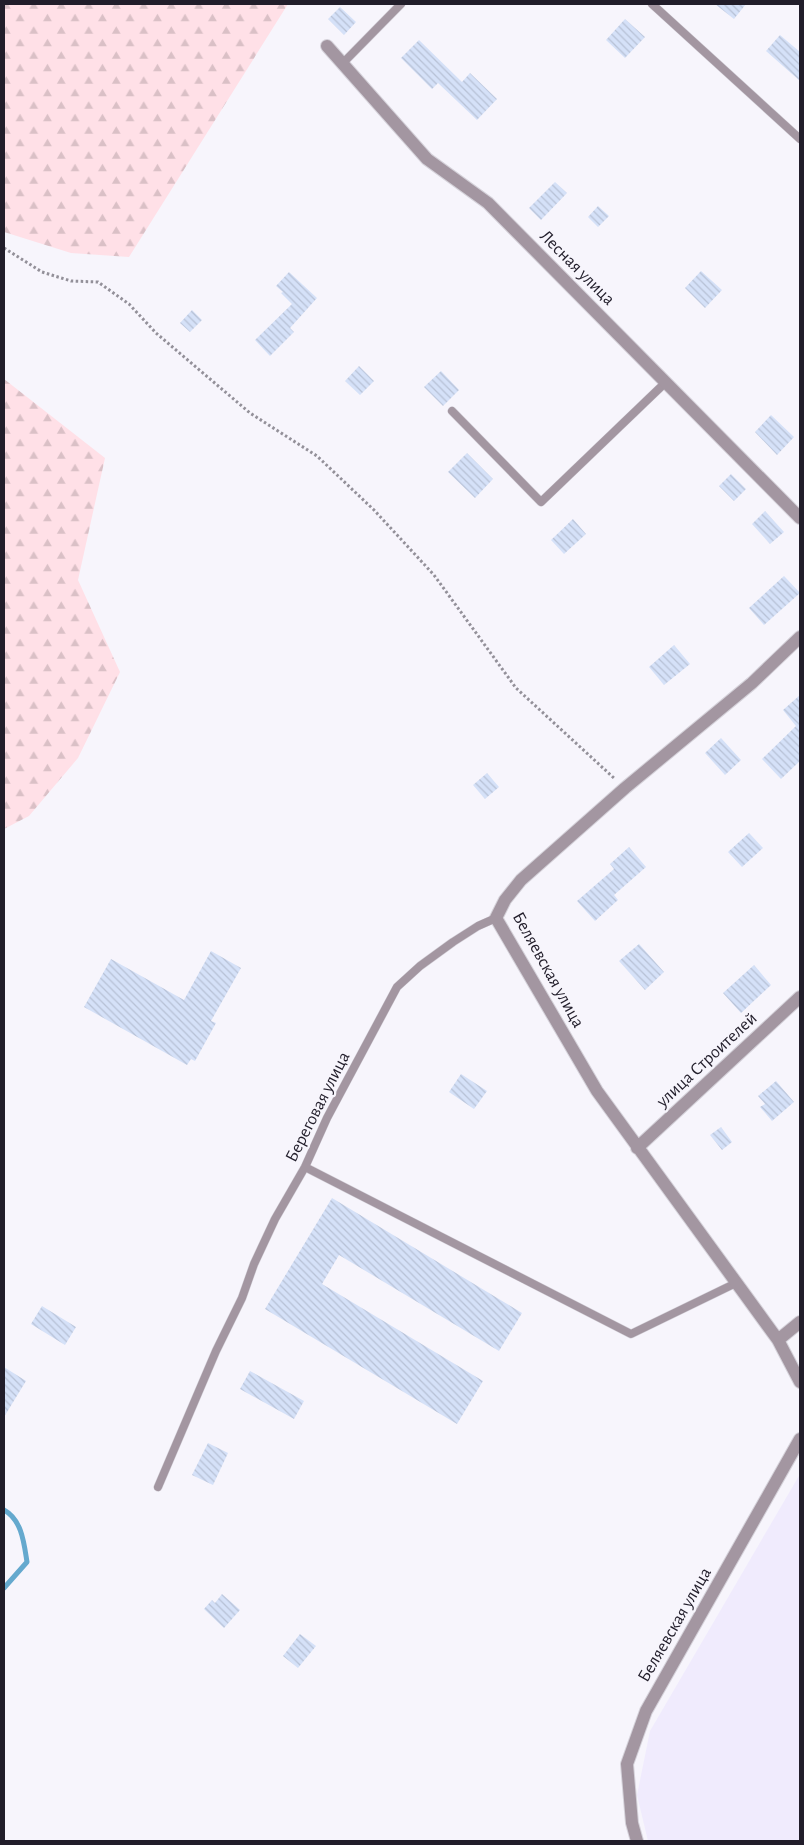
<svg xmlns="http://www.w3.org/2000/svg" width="804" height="1845" viewBox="0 0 804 1845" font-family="'Alegreya Sans',sans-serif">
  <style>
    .built { fill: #f0ebfd }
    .forest { fill: url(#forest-firs) }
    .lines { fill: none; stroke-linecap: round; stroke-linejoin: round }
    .stream { stroke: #65a9ce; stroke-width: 5 }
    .building { fill: url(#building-back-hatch) }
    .lane-casing { stroke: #d5d2da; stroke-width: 9 }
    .street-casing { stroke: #d5d2da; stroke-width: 14 }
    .path { stroke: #939099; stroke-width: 3; stroke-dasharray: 2.5 2.5; stroke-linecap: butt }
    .lane { stroke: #a396a1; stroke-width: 8 }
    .street { stroke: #a396a1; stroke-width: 12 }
    .labels { text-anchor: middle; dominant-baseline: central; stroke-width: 4.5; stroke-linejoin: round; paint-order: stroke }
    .street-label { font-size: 18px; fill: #211d2a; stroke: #f7f5fc }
  </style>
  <defs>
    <pattern id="forest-firs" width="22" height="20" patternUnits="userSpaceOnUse" patternTransform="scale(1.25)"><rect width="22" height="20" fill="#ffe0e7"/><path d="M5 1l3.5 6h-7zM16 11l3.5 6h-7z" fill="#dac0c6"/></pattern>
    <pattern id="building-back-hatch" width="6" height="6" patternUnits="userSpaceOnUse" patternTransform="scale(1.25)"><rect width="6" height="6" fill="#d5e1f8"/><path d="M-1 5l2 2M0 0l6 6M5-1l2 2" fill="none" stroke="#b7c1d5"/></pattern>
  </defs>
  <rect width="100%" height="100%" fill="#f7f5fc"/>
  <!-- built -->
  <path class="built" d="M800,1474v367h-152l-11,-46 13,-64z"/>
  <!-- forest -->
  <path class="forest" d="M4,4h284l-159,253 -58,-4 -67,-21z
    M4,379l101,79 -27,122 42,92 -42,86 -49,58 -25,13z"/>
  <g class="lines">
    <!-- stream -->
    <path class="stream" d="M4,1510c18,10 20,33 23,52l-23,26"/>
  </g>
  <!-- building -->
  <path class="building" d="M715,4h31l-12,15z
    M340,7l16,15 -12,13 -16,-16z
    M625,19l20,18 -20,21 -19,-18z
    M780,35l20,17v29l-34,-30z
    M419,40l43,42 8,-9 27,26 -20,21 -39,-37 -6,6 -31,-31z
    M555,182l12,11 -26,27 -12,-12z
    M598,206l11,10 -11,11 -10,-10z
    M701,271l21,19 -17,18 -20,-20z
    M289,272l28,26 -27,30 4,4 -24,24 -15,-16 37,-36 -11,-11 2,-1 -7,-6z
    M192,310l10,10 -12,12 -10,-9z
    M359,366l15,15 -14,14 -15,-14z
    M441,371l18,19 -16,16 -19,-19z
    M771,415l23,22 -17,18 -22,-23z
    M467,453l26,26 -18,19 -27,-26z
    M731,474l15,15 -12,12 -15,-15z
    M765,511l19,21 -14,12 -18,-20z
    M573,519l13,15 -22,20 -13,-14z
    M784,576l16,17 -36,32 -15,-17z
    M674,645l16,19 -26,21 -15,-18z
    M800,695v66l-19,18 -19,-20 34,-33 -13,-16z
    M721,738l20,22 -16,15 -20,-22z
    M487,773l12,14 -14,12 -12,-14z
    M749,833l14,15 -21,19 -14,-15z
    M629,847l17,20 -32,28 4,5 -23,21 -18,-20 37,-32 -4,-5z
    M639,944l25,28 -19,18 -26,-29z
    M211,951l30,17 -30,53 5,2 -21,38 -4,-2 -4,6 -103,-58 27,-48 73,41z
    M754,965l17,20 -30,28 -18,-20z
    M461,1074l26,17 -13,18 -25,-17z
    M776,1081l18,21 -22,19 -12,-14 5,-3 -7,-8z
    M721,1127l11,15 -10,8 -12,-15z
    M332,1198l190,115 -23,38 -160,-96 -17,29 161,97 -26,43 -192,-115z
    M42,1306l34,21 -11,18 -34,-21z
    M4,1367l22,14 -22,36z
    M250,1371l54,30 -10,18 -54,-30z
    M208,1443l20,10 -15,32 -21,-10z
    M222,1594l18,16 -16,18 -20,-19 8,-9 3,3z
    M300,1634l16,12 -18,22 -15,-12z"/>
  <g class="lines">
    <defs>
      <path id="lane" d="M652,4l148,135
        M342,64l59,-60
        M452,411l89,91 125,-120
        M305,1167l326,167 105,-51
        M158,1487l58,-136 26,-53 12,-34 21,-45 30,-52 22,-49 70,-131 23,-21 33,-24 25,-16 18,-8"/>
      <path id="street" d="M327,46l100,113 61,44 312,315
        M800,637l-48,46 -127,105 -104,92 -16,20 -9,18 101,173 181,249 22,42
        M637,1148l163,-151
        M778,1340l22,-18
        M637,1841l-5,-18 -5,-59 19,-53 154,-272"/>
    </defs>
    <!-- lane casing -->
    <use href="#lane" class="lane-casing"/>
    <!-- street casing -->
    <use href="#street" class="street-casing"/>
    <!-- path -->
    <path class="path" d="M4,248l38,24 29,9 27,1 31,22 27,29 94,80 67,43 57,54 60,65 82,113 99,91"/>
    <!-- lane -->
    <use href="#lane" class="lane"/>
    <!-- street -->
    <use href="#street" class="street"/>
  </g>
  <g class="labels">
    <!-- street labels -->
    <g class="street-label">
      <text transform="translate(577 268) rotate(45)">Лесная улица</text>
      <text transform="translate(548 970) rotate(61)">Беляевская улица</text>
      <text transform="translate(707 1060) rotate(-43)">улица Строителей</text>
      <text transform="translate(318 1107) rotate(-63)">Береговая улица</text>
      <text transform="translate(675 1625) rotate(-60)">Беляевская улица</text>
    </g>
  </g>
  <!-- border -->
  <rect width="804" height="1845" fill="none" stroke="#211d2a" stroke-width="10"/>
</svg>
